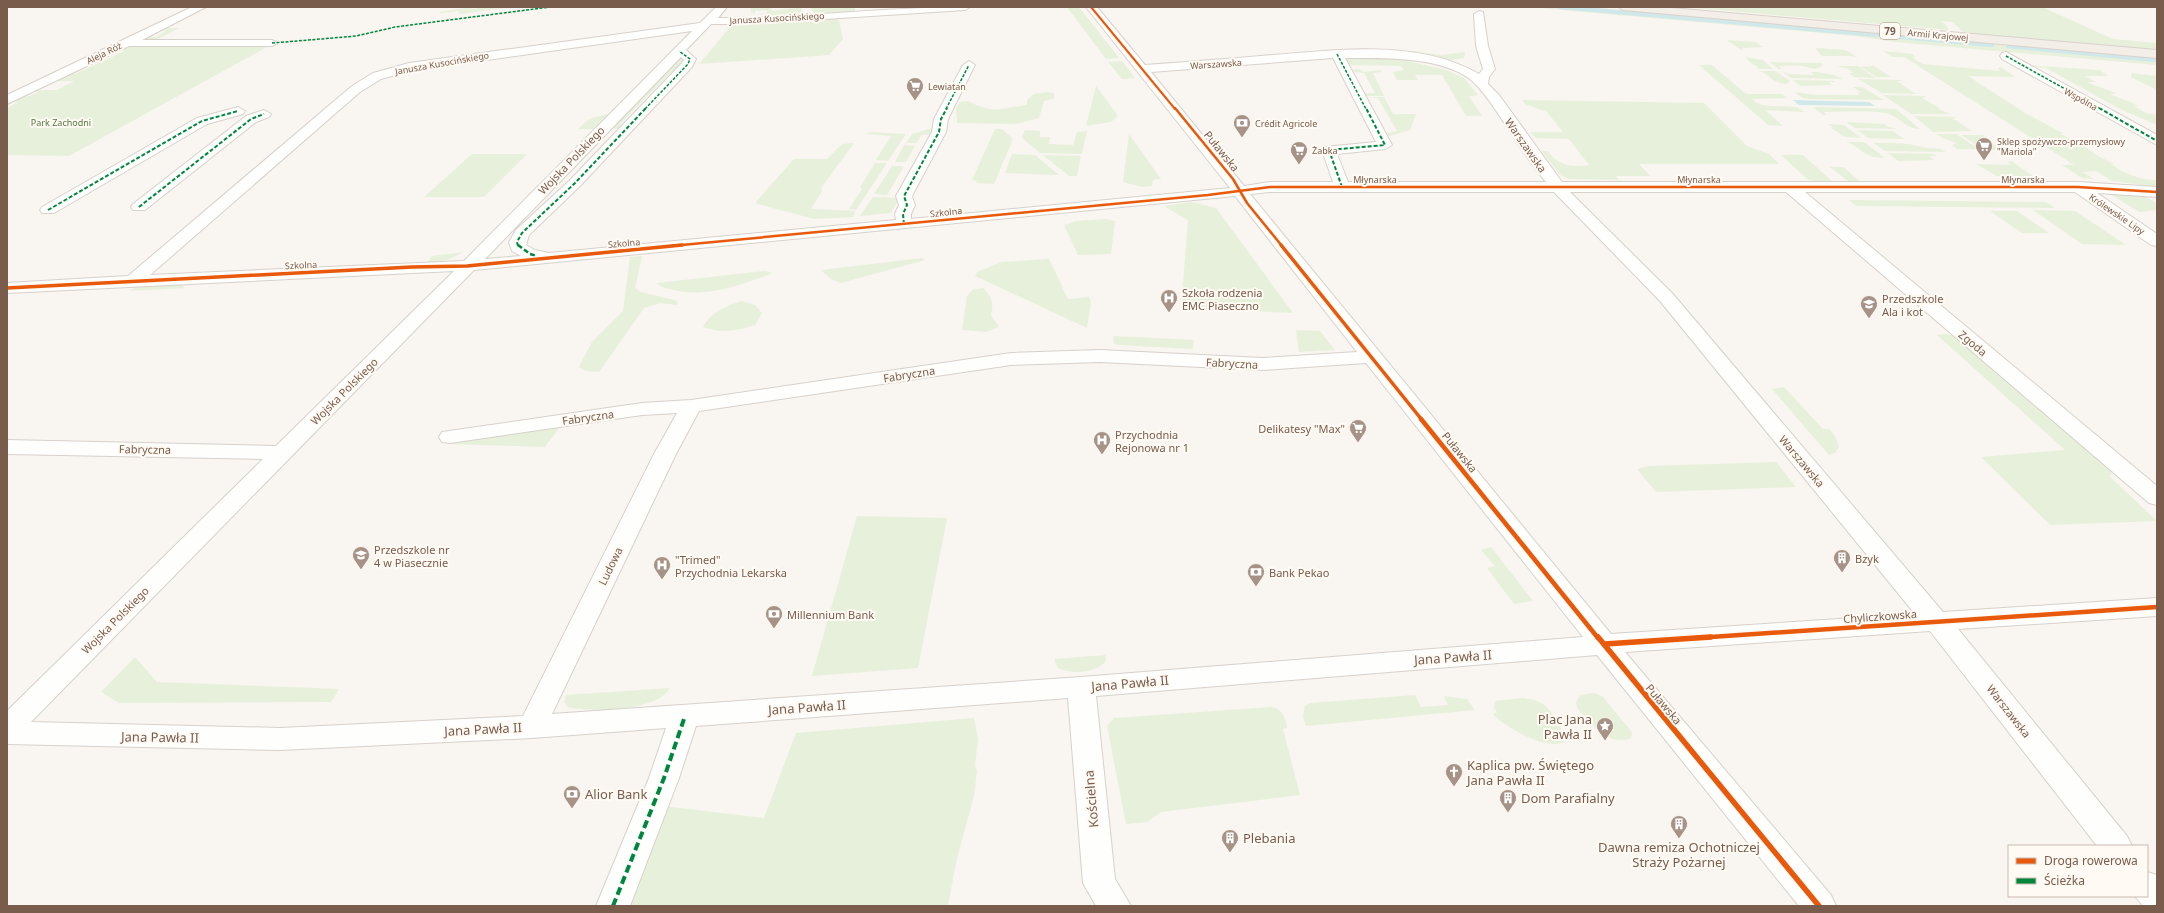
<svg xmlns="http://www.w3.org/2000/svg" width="2164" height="913" viewBox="0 0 2164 913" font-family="'Noto Sans',sans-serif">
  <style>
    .green { fill: #e7f0db }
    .water { fill: #d0e8ea }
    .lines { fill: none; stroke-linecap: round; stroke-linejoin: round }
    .stream { stroke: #d0e8ea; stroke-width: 4.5 }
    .minor-casing { stroke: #d7d1cb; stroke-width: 2 }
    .major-casing { stroke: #dad1cc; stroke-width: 2 }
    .minor { fill: #fefefd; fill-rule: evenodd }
    .major { fill: #f3eee8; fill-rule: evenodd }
    .quiet-far3 { stroke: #00873e; stroke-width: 1.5; stroke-dasharray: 3 1.5; stroke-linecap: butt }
    .quiet-far2 { stroke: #00873e; stroke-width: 2; stroke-dasharray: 4 2; stroke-linecap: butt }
    .quiet-far1 { stroke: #00873e; stroke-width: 2.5; stroke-dasharray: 5 2.5; stroke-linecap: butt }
    .quiet { stroke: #00873e; stroke-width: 4; stroke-dasharray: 8 4; stroke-linecap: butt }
    .cycleway-far4-casing { stroke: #fffaf3; stroke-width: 3.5 }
    .cycleway-far3-casing { stroke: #fffaf3; stroke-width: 4 }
    .cycleway-far2-casing { stroke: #fffaf3; stroke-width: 5.5 }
    .cycleway-far1-casing { stroke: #fffaf3; stroke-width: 7 }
    .cycleway-casing { stroke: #fffaf3; stroke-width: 8 }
    .cycleway-far4 { stroke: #e8590c; stroke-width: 2 }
    .cycleway-far3 { stroke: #e8590c; stroke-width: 2.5 }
    .cycleway-far2 { stroke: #e8590c; stroke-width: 3.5 }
    .cycleway-far1 { stroke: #e8590c; stroke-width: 4.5 }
    .cycleway { stroke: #e8590c; stroke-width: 5.5 }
    .labels { text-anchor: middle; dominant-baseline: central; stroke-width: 4; stroke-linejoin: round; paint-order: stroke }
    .far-street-label { font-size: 9px; fill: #7a5c4d; stroke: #fffaf3 }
    .far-poi-label { font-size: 9px; fill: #7a5c4d; stroke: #fffaf3; text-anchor: start }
    .far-park-label { font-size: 9px; fill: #537a41; stroke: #fffaf3 }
    .shield { fill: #fffaf3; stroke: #a28b7f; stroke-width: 1 }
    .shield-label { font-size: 10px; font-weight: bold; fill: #7a5c4d }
    .street-label { font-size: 11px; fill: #7a5c4d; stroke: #fffaf3 }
    .poi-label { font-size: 11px; fill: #7a5c4d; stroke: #fffaf3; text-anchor: start }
    .near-street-label { font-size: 13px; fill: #7a5c4d; stroke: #fffaf3 }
    .near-poi-label { font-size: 13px; fill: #7a5c4d; stroke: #fffaf3; text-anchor: start }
  </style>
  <rect width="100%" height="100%" fill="#f9f5f0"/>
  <!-- green -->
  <path class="green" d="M474,7h7l-22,4 28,-4h23l-50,7 -2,-3 -18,2 -1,-1z
    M750,7l21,1v3l27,-4 3,1 2,5 -29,3 -16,-2 9,-1 -1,-3 -11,1v3l-4,-2z
    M855,7v4l-41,2 -3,-5z
    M1067,7h12l40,51 -13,1z
    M1528,7h50l579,52v6l-262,-23 -39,-6z
    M1683,7h359l71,32 44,4v8l-190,-18 -5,-2 -10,-9 -12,-1 6,4 3,5z
    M833,19l6,1 4,19 -14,16 -130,9 32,-38z
    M161,28h18l-21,11h110l-127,2 4,-4h11l10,-6h-9z
    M1727,40l28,2 8,5 -21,1 2,2h-3z
    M131,45l136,2 -198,109 -62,-1v-47l11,-6h-9c10,-5 18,-4 30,-10h-9l4,-2h23l17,-9h-22l14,-7h9l50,-23 -8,-1z
    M1816,48l30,2 12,8 -7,-2h-29l-4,-4z
    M1412,51l29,4 24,-3 -1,6 -13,2 -41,-7z
    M1883,51l30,3 2,3h-3l10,7 78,7 -2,-3 3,-1 14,10 -47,-1 57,37 38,20 -3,1 16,7 22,15 16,8h-3c14,10 29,16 46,16v7l-45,-6 -16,-10 -14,1 12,7 -12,-1 -20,-13h12l-170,-108h-11z
    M681,57l4,4 -6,7 -9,5 -50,51 2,4 -10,1z
    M1377,57l30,4 39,9 18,8 14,17 -9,1 13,20h-16l-24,-41h-27l3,5h-21l-4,-8 11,-2 -3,-4 -49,-1 -4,-1 -4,-6z
    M1745,57l18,3 10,9h-17l2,-2 -6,-3z
    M1122,61l13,17 -13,1 -14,-17z
    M1770,62l51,1 2,2c-8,7 -13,2 -21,1 -8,-1 -16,0 -23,0l3,3h-3z
    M1699,65h13l34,29h36l5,4 -35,1c13,14 38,1 53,13l-40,-2 18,16 -15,-1z
    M2026,65l73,5 10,6h-24l11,6h-8c9,5 19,6 28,12h-6c10,5 19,7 29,12h-5l12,7 11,2v10l-37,-16 -74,-41z
    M1837,66h21l17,12 -21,-1 -5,-4h4l-4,-4z
    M1874,66l17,11h-15l-15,-10z
    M1359,69l4,3 18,-2v2l-8,1 11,23h-20l1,-3h10l-11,-20 -9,-1 -4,-2z
    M1759,71h16l15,10 -3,3c-16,-1 -17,-10 -28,-13z
    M1781,71l8,3 25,1 -3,-3c11,0 22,2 32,7l-52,-1z
    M2132,73l25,3v14l-26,-13z
    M1858,79l42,1 1,1h-4l17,12 6,1 -38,-1z
    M1793,80l41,1 1,1h-6l3,3 -31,1z
    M1096,86l22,30 -7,6 -25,4z
    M1853,87h9l22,13 -75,-1 -6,-1 -9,-6 23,3h43l-3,-2 4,-1z
    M1048,92l6,1v6l-10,2 -5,17 -23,6 -59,-1 -1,-15 4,-6 8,-1c26,14 33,7 59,4v-5l7,-6z
    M1883,95l42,1 1,1 -4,1 19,11h-3l12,5h-39z
    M1365,97h19l9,17h23l-6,16 -24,7 2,-4 9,-2 -19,-33z
    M1522,100l182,3 43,43 22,8 10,10h-140l11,12h-34l3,4 -50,-1 -9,-4 -18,-24h5c12,14 23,17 42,14l-20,-26 -33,-1 -6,-6h33l-16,-20 -22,-8z
    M1813,107l83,2 24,20c-14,0 -22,-14 -35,-16 -23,-3 -40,-1 -61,-1l2,3h-3z
    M608,114l-15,15h-15l11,-10z
    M1914,116l41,1 1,1h-4l20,13 -39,1z
    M1846,122l38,2 5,3 8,2 -42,-1z
    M1828,124l16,1 17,13 -16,-1 -14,-9 2,-1z
    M936,127l-4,7 -10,1 -6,8h-10l6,-9z
    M995,129h7l11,10 -19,45 -18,-1 1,-2 -5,-1z
    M1025,130l15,1v6h10l-1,7 24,1 4,-13 10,-1 -5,23 -42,-1 -18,-15z
    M1858,130l35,1 11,8 -36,-1z
    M871,132l35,2 -18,27 -12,-1 15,-24 -25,-2z
    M1129,134l32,45 -8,1 -1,6 -10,1 -19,-5z
    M1936,134h20l23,15h-22l-5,-4 5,-2 -15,-5z
    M1961,135h22l2,2h-4l9,4 12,10 -21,-3z
    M1846,142h18l21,16c-23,0 -23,-11 -39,-16z
    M854,143l-33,45 1,3 -11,18 44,2 -2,6 -39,2 -59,-16 39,-44h33l15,-15z
    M1874,143c16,0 33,-1 48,4 9,3 16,-1 24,5l-61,-1z
    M904,145l11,1 -9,16h-11z
    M1888,153l46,1 3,2h-8l5,4 -36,1z
    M472,154h55l-43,43h-60z
    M1012,154l23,1 24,20 -54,-2z
    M1043,155l38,1 -4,20h-8z
    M1781,155h22l29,26h-18l-7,-2z
    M2007,161h4l22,15h-36l-21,-12 36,1z
    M875,163h12l-31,47 -7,-1 13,-20 -2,-2z
    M892,166h12l-17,29 -13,-1z
    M1830,167h13l18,15 -13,-1z
    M2113,194l31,1 13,9v6l-18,2 -27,-17z
    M873,197l26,1 -8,15 -31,3z
    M1849,200l197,2 9,6 -199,-2z
    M1192,202l24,6 77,105 -112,-5 7,-88 -24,-14z
    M2033,210l42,1 51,34 -44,-1z
    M1990,211h27l32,22h-27z
    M1105,219l10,2 -4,33 -33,1 -14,-30 12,-4z
    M464,252l-17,8 -20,3 5,-7z
    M642,256l-7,32 6,4 37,9 -1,4 -17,-2 -16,5 -45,64 -14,-1 -6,-4 13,-25 31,-31 7,-54z
    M922,258l3,2 -84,23 -10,-4 -10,-9z
    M1049,259l19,40 21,-2 2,5 -4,26 -112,-52 2,-4 25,-10z
    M765,271l8,2c-33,12 -64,25 -100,17 -6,-2 -12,-2 -16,-7z
    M180,283l5,5 -56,3 11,-6z
    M983,288c9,9 11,15 8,27l8,12 -13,5 -24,-2 5,-34 5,-6z
    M742,301l13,4 7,8 -7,12c-19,6 -33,9 -52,2 8,-15 23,-21 39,-26z
    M1296,330l24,1 15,19 -36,2z
    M1946,334l10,2 152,130 4,8 -3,2 48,45 -107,4 -69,-68 84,-7 -128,-115z
    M1113,336l81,4 -1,9 -74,-4 -5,-1z
    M1784,387l39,42h6l6,7 4,11 -3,5 -7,3 -57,-66z
    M548,428h11l-14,19 -96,-3 3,-3z
    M1776,462l20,25 -140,5 -19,-23 12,-3z
    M857,516l90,2 -29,150 -106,8z
    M1491,547l42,54 -19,3 -27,-36 8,-2 -14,-16z
    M1105,655l1,6c-10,12 -33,14 -48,7l-4,-9z
    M135,657l22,25 182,7 -8,13 -212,1 -18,-11z
    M670,688c-12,23 -79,25 -102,19l-4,-5 2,-7z
    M1594,693l9,4 28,34 1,3 -1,4c-19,8 -34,-8 -46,-21 -4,-5 -9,-8 -9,-15l4,-7z
    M1415,695l6,12 27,-2 -4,-9 23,3 8,11 -169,16 -3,-9 2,-11 5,-3z
    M1523,698c8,1 15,2 21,7 7,4 23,30 20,37 -17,9 -60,-15 -71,-28l4,-2 -3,-4 1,-7z
    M1272,707c9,1 15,12 15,21l-4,1 17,66 -139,17 -14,10 -21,2 -19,-98 7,-8z
    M974,718l4,21 -3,27 2,5 -3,25 -18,66 -8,44h-322l37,-100 101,12 32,-85z"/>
  <!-- water -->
  <path class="water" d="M1793,100l76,2 6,4 -76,-1z"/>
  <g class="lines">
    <!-- stream -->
    <path class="stream" d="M1560,7l432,38
      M2008,46l149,14"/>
    <defs>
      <path id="minor" d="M192,7h14l-64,33h130l6,3 -6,3h-143l-122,58v-9z
        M716,7h11l-9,11c84,0 168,-11 252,-11l-5,3 -219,14h-35l-25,26 10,9 -4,8 -112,119 -51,49 -3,10 9,5 14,3 347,-33 -1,-6 4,-9 -3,-9 36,-64 2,-13 29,-54 6,-4 6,4 -27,54 -2,13 -34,64 3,9 -4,9v5l319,-31 -144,-181h11l48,58c43,-3 85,-6 128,-10 66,-5 145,-16 206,19l4,-5 -7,-23 -2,-32 5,-3 4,1 5,34 7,23 -6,8 -1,7 11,11 63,87h516l79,5v10l-60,-4 60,41v12l-6,-1 -76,-53h-270l352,294v19l-8,-2 -363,-311h-216l102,101 271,319 214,-14v18l-199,13 169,207 5,10h-35l-167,-215 -305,21 206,243 5,11h-37l-202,-251 -501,41 19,183 16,27h-35l-13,-23 -15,-185 -372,28 -17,52 -49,128h-34l53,-128 17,-50 -134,10 -252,12 -273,-6v-33l256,-252 -256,-5v-14l269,6 178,-175 -447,22v-10l121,-7 224,-190 21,-13 36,-10 291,-40zM692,31l-228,230 -314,14 210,-183 21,-13 29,-8zM681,57l3,3 -2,3 -112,117 -54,50 -7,12 3,9 9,5 -36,3zM1333,58l43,84 -52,5 -2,3 11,32h-63l-26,4 -93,-114zM1345,58c37,0 94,-2 125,21 11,9 21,24 29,36 15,22 29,46 47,67h-198l-11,-28 48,-5 7,-4zM1270,192h284l106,109 255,313 -304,20 -361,-440zM1235,196l122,156 -94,6 -163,-8 -89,3 -320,47 -49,3 -200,29 -3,5 3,5 8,1 192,-28 35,-2 -23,41 -131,262 -243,12 -249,-6 443,-452zM1100,362l163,8 103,-7 217,274 -502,40 -529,37 124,-260 23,-43 312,-46z
        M2006,52l151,83v10l-155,-86 -2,-3 2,-3z
        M238,107l7,4 -2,3 -36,10 -153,89h-12l-2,-3 2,-3 155,-89z
        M264,110l7,4 -2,3 -13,5 -111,88h-12l-2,-3 2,-3 113,-88z
        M2147,872l10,3v31h-14l-8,-10h12z"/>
      <path id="major" d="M1618,7h42l497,43v8l-534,-48z"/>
    </defs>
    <!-- minor casing -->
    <use href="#minor" class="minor-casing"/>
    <!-- major casing -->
    <use href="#major" class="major-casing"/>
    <!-- minor -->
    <use href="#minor" class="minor"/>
    <!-- major -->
    <use href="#major" class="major"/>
    <!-- quiet-far3 -->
    <path class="quiet-far3" d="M272,43l84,-7 39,-9 155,-20
      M1337,54l29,55
      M2006,56l95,53
      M645,109l43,-45 2,-5 -11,-8
      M946,109l23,-44"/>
    <!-- quiet-far2 -->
    <path class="quiet-far2" d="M2099,108l58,33
      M1342,187l-13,-37 56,-5 -19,-37
      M139,207l112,-88 13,-5
      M48,210l154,-89 36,-10
      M904,224l-1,-10 4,-9 -3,-9 35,-64 2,-13 6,-11
      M518,246l-1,-4 5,-9 53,-50 71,-75"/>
    <!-- quiet-far1 -->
    <path class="quiet-far1" d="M518,245l12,9 7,2"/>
    <!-- quiet -->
    <path class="quiet" d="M613,906l51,-128 21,-62"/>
    <defs>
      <path id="cycleway-far4" d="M1091,7l84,102"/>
      <path id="cycleway-far3" d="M1175,108l58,71 14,24 35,43
        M671,246l537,-51 62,-8h808l79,5"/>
      <path id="cycleway-far2" d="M1281,245l141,175
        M7,288l405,-21 55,-1 215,-21"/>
      <path id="cycleway-far1" d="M1421,419l177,219
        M1696,638l461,-31"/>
      <path id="cycleway" d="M1598,637l221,269
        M1605,644l106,-7"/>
    </defs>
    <!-- cycleway-far4 casing -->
    <use href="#cycleway-far4" class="cycleway-far4-casing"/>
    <!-- cycleway-far3 casing -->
    <use href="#cycleway-far3" class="cycleway-far3-casing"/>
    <!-- cycleway-far2 casing -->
    <use href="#cycleway-far2" class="cycleway-far2-casing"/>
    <!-- cycleway-far1 casing -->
    <use href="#cycleway-far1" class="cycleway-far1-casing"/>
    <!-- cycleway casing -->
    <use href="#cycleway" class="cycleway-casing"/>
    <!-- cycleway-far4 -->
    <use href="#cycleway-far4" class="cycleway-far4"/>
    <!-- cycleway-far3 -->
    <use href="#cycleway-far3" class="cycleway-far3"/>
    <!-- cycleway-far2 -->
    <use href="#cycleway-far2" class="cycleway-far2"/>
    <!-- cycleway-far1 -->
    <use href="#cycleway-far1" class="cycleway-far1"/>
    <!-- cycleway -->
    <use href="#cycleway" class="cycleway"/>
  </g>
  <!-- icons -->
  <defs>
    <symbol id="supermarket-pin" viewBox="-11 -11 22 30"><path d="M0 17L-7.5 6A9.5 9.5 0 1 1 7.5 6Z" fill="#a69286" stroke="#fffaf3"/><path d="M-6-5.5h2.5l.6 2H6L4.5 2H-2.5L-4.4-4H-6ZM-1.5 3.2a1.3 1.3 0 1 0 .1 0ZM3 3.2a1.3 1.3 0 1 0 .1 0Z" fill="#fff"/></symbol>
    <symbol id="bank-pin" viewBox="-11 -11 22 30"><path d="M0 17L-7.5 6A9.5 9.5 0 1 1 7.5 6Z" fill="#a69286" stroke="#fffaf3"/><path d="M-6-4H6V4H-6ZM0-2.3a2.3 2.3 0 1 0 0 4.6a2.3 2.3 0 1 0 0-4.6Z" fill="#fff"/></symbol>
    <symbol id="hospital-pin" viewBox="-11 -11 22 30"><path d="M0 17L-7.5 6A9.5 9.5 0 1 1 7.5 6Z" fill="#a69286" stroke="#fffaf3"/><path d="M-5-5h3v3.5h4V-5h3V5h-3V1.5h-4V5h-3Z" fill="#fff"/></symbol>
    <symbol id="school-pin" viewBox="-11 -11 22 30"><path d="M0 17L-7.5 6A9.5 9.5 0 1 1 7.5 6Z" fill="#a69286" stroke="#fffaf3"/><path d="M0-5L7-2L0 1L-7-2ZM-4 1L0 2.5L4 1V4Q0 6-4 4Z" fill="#fff"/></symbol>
    <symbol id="building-pin" viewBox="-11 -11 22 30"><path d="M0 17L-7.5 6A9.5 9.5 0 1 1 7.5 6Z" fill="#a69286" stroke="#fffaf3"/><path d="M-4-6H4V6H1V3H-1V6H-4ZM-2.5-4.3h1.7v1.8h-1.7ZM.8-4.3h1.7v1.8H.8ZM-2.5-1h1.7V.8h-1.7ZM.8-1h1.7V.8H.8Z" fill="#fff"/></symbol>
    <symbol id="sight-pin" viewBox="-11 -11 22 30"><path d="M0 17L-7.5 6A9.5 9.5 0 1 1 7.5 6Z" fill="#a69286" stroke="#fffaf3"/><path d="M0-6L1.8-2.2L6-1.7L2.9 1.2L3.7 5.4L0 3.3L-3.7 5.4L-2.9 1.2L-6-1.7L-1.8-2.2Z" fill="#fff"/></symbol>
    <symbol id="church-pin" viewBox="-11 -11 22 30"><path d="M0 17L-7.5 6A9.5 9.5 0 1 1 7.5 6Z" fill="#a69286" stroke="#fffaf3"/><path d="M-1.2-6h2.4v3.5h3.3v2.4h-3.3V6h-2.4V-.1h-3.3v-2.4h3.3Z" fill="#fff"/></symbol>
  </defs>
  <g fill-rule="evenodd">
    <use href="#supermarket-pin" x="905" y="76" width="20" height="27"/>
    <use href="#bank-pin" x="1232" y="113" width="20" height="27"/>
    <use href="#supermarket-pin" x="1974" y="136" width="20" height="27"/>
    <use href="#supermarket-pin" x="1289" y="140" width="20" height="27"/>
    <use href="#hospital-pin" x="1159" y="288" width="20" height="27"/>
    <use href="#school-pin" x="1859" y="294" width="20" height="27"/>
    <use href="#supermarket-pin" x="1348" y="418" width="20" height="27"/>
    <use href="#hospital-pin" x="1092" y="430" width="20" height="27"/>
    <use href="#school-pin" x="351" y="545" width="20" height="27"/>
    <use href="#building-pin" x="1832" y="548" width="20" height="27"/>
    <use href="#hospital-pin" x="652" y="555" width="20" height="27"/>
    <use href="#bank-pin" x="1246" y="562" width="20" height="27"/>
    <use href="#bank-pin" x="764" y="604" width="20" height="27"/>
    <use href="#sight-pin" x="1595" y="716" width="20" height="27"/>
    <use href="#church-pin" x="1444" y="762" width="20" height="27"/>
    <use href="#bank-pin" x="562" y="784" width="20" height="27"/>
    <use href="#building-pin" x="1498" y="788" width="20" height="27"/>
    <use href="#building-pin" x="1669" y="814" width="20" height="27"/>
    <use href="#building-pin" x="1220" y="828" width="20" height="27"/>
  </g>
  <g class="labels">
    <!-- far-street labels -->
    <g class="far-street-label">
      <text transform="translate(777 18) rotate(-3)">Janusza Kusocińskiego</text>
      <text transform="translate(1938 35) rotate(5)">Armii Krajowej</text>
      <text transform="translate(104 53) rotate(-26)">Aleja Róż</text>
      <text transform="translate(442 63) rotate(-10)">Janusza Kusocińskiego</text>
      <text transform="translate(1216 64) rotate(-4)">Warszawska</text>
      <text transform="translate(2081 99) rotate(29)">Wspólna</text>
      <text x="1375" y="179">Młynarska</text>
      <text x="1699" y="179">Młynarska</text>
      <text x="2023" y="179">Młynarska</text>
      <text transform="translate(946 212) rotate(-6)">Szkolna</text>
      <text transform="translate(2117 214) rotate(34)">Królewskie Lipy</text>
      <text transform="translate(624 243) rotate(-5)">Szkolna</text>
      <text transform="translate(301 265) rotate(-3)">Szkolna</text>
    </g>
    <!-- far-poi labels -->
    <g class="far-poi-label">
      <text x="928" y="86">Lewiatan</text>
      <text x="1255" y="123">Crédit Agricole</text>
      <text x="1997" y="141">Sklep spożywczo-przemysłowy<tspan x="1997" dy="10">"Mariola"</tspan></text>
      <text x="1312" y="150">Żabka</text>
    </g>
    <!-- far-park labels -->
    <g class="far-park-label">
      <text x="61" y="122">Park Zachodni</text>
    </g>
    <!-- shield labels -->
    <rect class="shield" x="1880" y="23" width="20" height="16" rx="3"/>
    <g class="shield-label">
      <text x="1890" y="31">79</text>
    </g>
    <!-- street labels -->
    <g class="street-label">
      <text transform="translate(1526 145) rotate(55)">Warszawska</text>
      <text transform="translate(1222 151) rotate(51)">Puławska</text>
      <text transform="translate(571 160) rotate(-46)">Wojska Polskiego</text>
      <text transform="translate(1973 343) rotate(40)">Zgoda</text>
      <text transform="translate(1232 363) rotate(3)">Fabryczna</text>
      <text transform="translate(909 374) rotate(-9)">Fabryczna</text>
      <text transform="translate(344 391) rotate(-45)">Wojska Polskiego</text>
      <text transform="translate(588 417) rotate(-8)">Fabryczna</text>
      <text transform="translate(145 449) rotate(1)">Fabryczna</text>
      <text transform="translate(1460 452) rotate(51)">Puławska</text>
      <text transform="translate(1802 461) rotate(50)">Warszawska</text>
      <text transform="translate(610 566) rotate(-64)">Ludowa</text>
      <text transform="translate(1880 616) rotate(-4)">Chyliczkowska</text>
      <text transform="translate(115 620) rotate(-45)">Wojska Polskiego</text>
      <text transform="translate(1664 704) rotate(50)">Puławska</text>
      <text transform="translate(2009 711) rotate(52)">Warszawska</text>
    </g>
    <!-- poi labels -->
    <g class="poi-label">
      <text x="1182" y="292">Szkoła rodzenia<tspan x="1182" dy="13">EMC Piaseczno</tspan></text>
      <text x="1882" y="298">Przedszkole<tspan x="1882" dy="13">Ala i kot</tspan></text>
      <text x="1345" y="428" text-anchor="end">Delikatesy "Max"</text>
      <text x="1115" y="434">Przychodnia<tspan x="1115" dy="13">Rejonowa nr 1</tspan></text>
      <text x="374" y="549">Przedszkole nr<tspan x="374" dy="13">4 w Piasecznie</tspan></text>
      <text x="1855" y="558">Bzyk</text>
      <text x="675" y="559">"Trimed"<tspan x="675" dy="13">Przychodnia Lekarska</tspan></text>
      <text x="1269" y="572">Bank Pekao</text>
      <text x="787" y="614">Millennium Bank</text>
    </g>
    <!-- near-street labels -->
    <g class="near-street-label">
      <text transform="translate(1453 657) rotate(-4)">Jana Pawła II</text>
      <text transform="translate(1130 683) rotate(-5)">Jana Pawła II</text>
      <text transform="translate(807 707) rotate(-4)">Jana Pawła II</text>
      <text transform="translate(483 729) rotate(-3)">Jana Pawła II</text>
      <text transform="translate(160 737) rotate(1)">Jana Pawła II</text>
      <text transform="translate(1091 799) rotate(-95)">Kościelna</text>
    </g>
    <!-- near-poi labels -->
    <g class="near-poi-label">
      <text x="1592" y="719" text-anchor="end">Plac Jana<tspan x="1592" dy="15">Pawła II</tspan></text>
      <text x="1467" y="765">Kaplica pw. Świętego<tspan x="1467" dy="15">Jana Pawła II</tspan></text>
      <text x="585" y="794">Alior Bank</text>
      <text x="1521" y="798">Dom Parafialny</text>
      <text x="1243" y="838">Plebania</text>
      <text x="1679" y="847" text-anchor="middle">Dawna remiza Ochotniczej<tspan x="1679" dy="15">Straży Pożarnej</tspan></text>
    </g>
  </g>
  <!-- border -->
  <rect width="2164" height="913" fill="none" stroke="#7a5c4d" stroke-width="16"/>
  <!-- legend -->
  <rect x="2008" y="845" width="140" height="52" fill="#fffaf3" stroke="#cabbb1"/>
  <rect x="2016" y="858" width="20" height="6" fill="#e8590c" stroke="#cabbb1"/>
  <text x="2044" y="865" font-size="12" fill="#7a5c4d">Droga rowerowa</text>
  <rect x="2016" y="878" width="20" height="6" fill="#00873e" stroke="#cabbb1"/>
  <text x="2044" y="885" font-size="12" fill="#7a5c4d">Ścieżka</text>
</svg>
